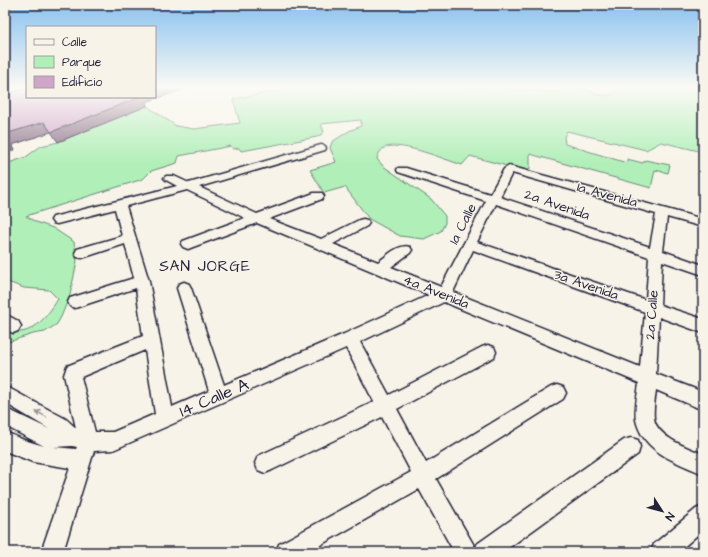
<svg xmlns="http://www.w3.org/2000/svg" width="708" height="557" viewBox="0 0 708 557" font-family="'Architects Daughter',sans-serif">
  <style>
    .green { fill: #b0efb7; stroke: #698879 }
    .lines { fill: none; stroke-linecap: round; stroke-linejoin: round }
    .minor-casing { stroke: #22223b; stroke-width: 3 }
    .minor { fill: #f7f3e8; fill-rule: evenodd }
    .shaded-wall { fill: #91748d; stroke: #22223b }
    .building { fill: #cfa5ca; stroke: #22223b }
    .oneway { stroke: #97959a }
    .labels { text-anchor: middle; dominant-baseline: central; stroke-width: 3; stroke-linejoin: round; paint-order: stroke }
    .street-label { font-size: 14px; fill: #22223b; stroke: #f7f3e8 }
    .neighbourhood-label { font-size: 15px; letter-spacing: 1px; fill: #22223b; stroke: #f7f3e8 }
    .near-street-label { font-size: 17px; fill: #22223b; stroke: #f7f3e8 }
  </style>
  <rect width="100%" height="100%" fill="#f7f3e8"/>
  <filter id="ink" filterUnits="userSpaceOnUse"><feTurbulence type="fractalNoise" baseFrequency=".025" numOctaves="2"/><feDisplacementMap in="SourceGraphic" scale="8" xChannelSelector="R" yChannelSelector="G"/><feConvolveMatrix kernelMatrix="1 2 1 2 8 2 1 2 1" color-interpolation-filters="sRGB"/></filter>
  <g filter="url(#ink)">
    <!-- green -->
    <path class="green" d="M302,87h193l14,2 50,3 4,-4h20l17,7h11l13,-8h79v65l-42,-10 -15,8 -79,-19 -3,6 1,7 62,19v-4l16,4 2,-3 25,5 -2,8 -13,-3 -4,18 -121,-34v15h-12l-48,-13 -8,9c-18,-6 -59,-23 -76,-18 -5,2 -8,7 -9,12l6,7 48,33 14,17v7l-4,8 -17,8 -24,-3 -31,-17 -24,-32 -21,6 -14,-23 26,-8 -6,-14 2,-6 17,-11 12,-5v-6l-40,4 3,8 -2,2 -5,3 -70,13 -6,1 -2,-3 -6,1 -2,-3 -52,10 -2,7 -26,8 -8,8 -117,37 10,6 17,6 21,14 3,19 -7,34 -9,22 -4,7 -12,8 -12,2 -28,9v-12c5,0 11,1 16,1 16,-2 29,-20 37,-33l-9,-9 -25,-2 -19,-7v-119h7l14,-5 15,-11 17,-4 89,-36 29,20 18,3 46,-6 -7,-24z"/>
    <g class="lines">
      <defs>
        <path id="minor" d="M321,145l4,1 1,2 -1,2 -126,37 58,27 57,-21h8l2,3 -2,3 -53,20 52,20 38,-19 4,-1 4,1 2,3 -2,3 -34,18 45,18c9,-6 21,-19 32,-15l2,3 -2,3 -19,14 50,20 45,-86 -88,-29 -1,-2 1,-2h8l84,26 14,-25 5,-3 194,53v8l-36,-10 -4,34 40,14v10l-41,-14 -2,44 43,14v14l-44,-16 -3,57 47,18v18l-47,-20c-1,9 -3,19 -2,28 2,19 34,30 49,36v20c-27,-12 -60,-22 -67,-54 -2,-11 2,-26 3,-37l-195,-81 -84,40 29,53 93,-48 6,-2 6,2 2,5 -2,5 -97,52 29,54 125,-76 6,-2 6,2 3,6 -3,6 -127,80 40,70 1,-5 147,-104 7,-2 7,2 2,7 -2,7 -135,98h-49l-35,-63 -111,63h-32l3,-8 132,-72 -29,-55 -110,53 -7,3 -7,-3 -3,-7 3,-7 116,-54 -28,-54 -233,102 -19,1 -31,101h-22l29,-84 -37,-6 -28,-11v-19l19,8 20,6 -39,-20v-18l44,21 -44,-26v-17l61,33 10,9 -12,-53 3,-9 76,-30 -7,-48 -61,20 -5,-2 -2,-4 2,-4 64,-20 -9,-34 -43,14 -5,-1 -2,-4 2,-4 45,-13 -7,-27 -58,15 -4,-1 -2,-3 2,-3 124,-31 -11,-6 -2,-2 2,-2h8l15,7zM512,173l144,41 -6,33 -150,-50zM187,190l58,28 -62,23 -2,3 2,3 5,2 5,-2 64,-24 172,72 -85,39 -120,51 -33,-97 -2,-4 -5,-2 -5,2 -2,4 32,103 -37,16 -23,-126 -23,-75zM496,204l153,53 -3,43 -169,-58zM473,250l172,62 -5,55 -187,-75zM145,350l10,64 -42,18h-18l-14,-55zM72,446l5,1 -1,2 -22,-2z
          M5,314l13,7 3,5 -3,5 -5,2 -8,-4z
          M703,506v24l-25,22h-27l3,-8 42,-35z"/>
      </defs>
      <!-- minor casing -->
      <use href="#minor" class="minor-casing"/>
      <!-- minor -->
      <use href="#minor" class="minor"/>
    </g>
    <!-- shaded-wall -->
    <path class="shaded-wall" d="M5,87h10l-10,3z
      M159,87h32l-45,15 1,4 -89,36 -7,-10 89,-35h15v-9z
      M44,122l7,10 -39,13 3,5 -10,3v-19z"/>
    <!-- building -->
    <path class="building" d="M27,88v9h113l-89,35 -7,-10 -39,12v-40z"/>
    <!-- one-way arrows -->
    <defs><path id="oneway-shaft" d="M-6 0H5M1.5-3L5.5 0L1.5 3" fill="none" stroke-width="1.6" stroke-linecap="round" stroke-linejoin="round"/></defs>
    <use class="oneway" href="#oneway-shaft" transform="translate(41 414) rotate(-151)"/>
  </g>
  <!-- sky -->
  <linearGradient id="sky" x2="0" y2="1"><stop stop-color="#89c1ef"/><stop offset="0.53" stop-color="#fbfaf5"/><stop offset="1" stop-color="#fbfaf5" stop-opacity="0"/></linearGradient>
  <rect width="708" height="165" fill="url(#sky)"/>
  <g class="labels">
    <!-- street labels -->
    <g class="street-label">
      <text transform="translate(607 195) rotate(15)">1a Avenida</text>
      <text transform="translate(557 205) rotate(19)">2a Avenida</text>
      <text transform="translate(463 224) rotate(-63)">1a Calle</text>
      <text transform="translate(586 285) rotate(19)">3a Avenida</text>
      <text transform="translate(436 292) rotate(22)">4a Avenida</text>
      <text transform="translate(652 315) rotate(-86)">2a Calle</text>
    </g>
    <!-- neighbourhood labels -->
    <g class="neighbourhood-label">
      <text x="205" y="266">SAN JORGE</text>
    </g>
    <!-- near-street labels -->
    <g class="near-street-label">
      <text transform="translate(214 398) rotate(-23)">14 Calle A</text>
    </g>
  </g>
  <!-- margin -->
  <rect width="708" height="557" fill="none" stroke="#f7f3e8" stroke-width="20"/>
  <rect x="10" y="10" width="688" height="537" fill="none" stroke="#22223b" stroke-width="1.5" filter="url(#ink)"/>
  <!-- legend -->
  <rect x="26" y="26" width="130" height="72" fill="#f7f3e8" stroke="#a29fa3"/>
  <rect x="34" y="39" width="20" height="6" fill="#f7f3e8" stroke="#a29fa3"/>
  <text x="62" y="46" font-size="12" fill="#22223b">Calle</text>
  <rect x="34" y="56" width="20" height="12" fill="#b0efb7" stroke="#a29fa3"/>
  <text x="62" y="66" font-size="12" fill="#22223b">Parque</text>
  <rect x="34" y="76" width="20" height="12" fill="#cfa5ca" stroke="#a29fa3"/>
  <text x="62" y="86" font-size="12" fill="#22223b">Edificio</text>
  <!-- north arrow -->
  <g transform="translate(662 511) rotate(126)" stroke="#f7f3e8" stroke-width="3" paint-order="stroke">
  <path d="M0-3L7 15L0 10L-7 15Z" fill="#22223b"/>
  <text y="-6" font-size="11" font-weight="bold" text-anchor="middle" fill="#22223b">N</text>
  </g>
</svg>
